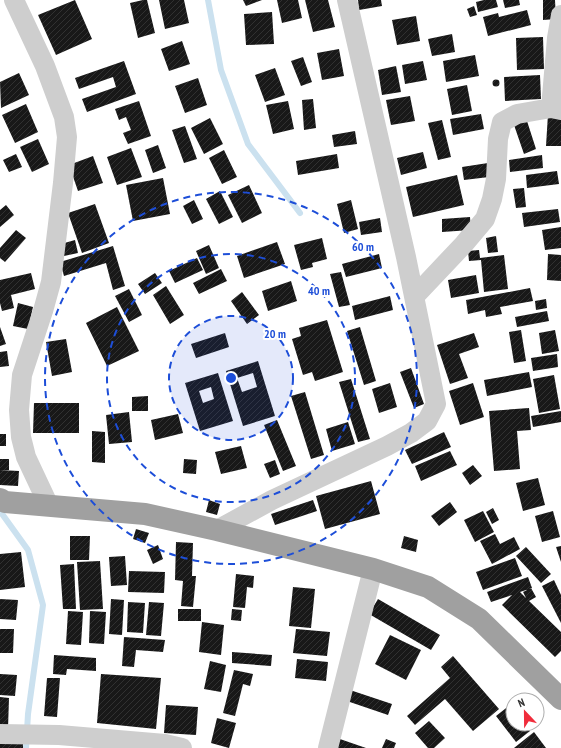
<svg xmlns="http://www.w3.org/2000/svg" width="561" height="748" viewBox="0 0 561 748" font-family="'PT Sans Narrow',sans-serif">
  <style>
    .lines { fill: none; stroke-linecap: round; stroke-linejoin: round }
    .stream { stroke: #cbe1ef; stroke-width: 6 }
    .building { fill: url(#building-hatch); fill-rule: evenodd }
    .minor { stroke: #cecece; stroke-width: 20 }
    .trunk { stroke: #a0a0a0; stroke-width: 22 }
    .ring { fill: none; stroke: #1d4ed8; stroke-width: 2; stroke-dasharray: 7 5 }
    .centre { fill: #1d4ed8; stroke: #fff; stroke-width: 2 }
    .ring-label { font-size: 12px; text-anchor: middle; font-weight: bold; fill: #1d4ed8; stroke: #fff; stroke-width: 4; stroke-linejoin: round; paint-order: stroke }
  </style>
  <defs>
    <pattern id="building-hatch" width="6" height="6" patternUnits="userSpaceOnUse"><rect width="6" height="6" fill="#181818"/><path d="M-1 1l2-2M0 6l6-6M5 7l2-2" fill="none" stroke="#313131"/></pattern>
  </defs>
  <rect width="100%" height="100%" fill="#fff"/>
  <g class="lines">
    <!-- stream -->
    <path class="stream" d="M208,0l13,70 27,74 52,69
      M0,511l28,39 15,55 -15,109 -2,34"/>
  </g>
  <!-- building -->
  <path class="building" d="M75,0l17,39 -36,16 -18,-40z
    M143,0h4l8,33 -17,5 -8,-35z
    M159,0h25l5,23 -24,6z
    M243,0h19l-16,6z
    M277,0h21l4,18 -20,5z
    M305,0h23l7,27 -22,5z
    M358,0h23l1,6 -23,4z
    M484,0h12l2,7 -20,5 -2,-10z
    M503,0h16l1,5 -15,3z
    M543,0h12l1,19 -13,1z
    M474,6l3,9 -7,2 -3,-8z
    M527,10l4,15 -43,11 -5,-19 15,-4 1,4z
    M272,12l2,32 -28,1 -2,-31z
    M416,16l4,25 -23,4 -5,-25z
    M452,34l3,18 -23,4 -4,-17z
    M543,37l1,32 -27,1 -1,-32z
    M182,41l8,23 -21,7 -8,-22z
    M339,49l5,27 -22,4 -5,-27z
    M475,55l4,21 -33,6 -3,-21z
    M303,57l9,25 -11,4 -10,-25z
    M124,61l12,33 -49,18 -5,-13 34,-12 -3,-10 -34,12 -4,-11z
    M423,61l4,19 -22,4 -3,-19z
    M396,66l5,26 -19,3 -4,-25z
    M275,68l10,27 -20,7 -10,-27z
    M19,73l10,22 -28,13 -1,-26z
    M540,75l1,24 -36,2 -1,-24z
    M198,78l9,27 -22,8 -10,-27z
    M492.5 83a3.5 3.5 0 1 1 7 0a3.5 3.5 0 1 1-7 0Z
    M467,85l5,26 -20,4 -5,-26z
    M410,96l5,25 -24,4 -5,-25z
    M313,99l3,29 -12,2 -2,-30z
    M139,101l12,35 -23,8 -5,-11 8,-3 -5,-13 -7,3 -4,-11z
    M288,101l6,28 -21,5 -7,-29z
    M26,104l12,28 -23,11 -13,-28z
    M481,114l3,15 -31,6 -3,-16z
    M548,114l13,1v31h-15z
    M210,118l13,26 -19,10 -13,-26z
    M442,120l9,37 -13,3 -10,-37z
    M527,121l9,28 -12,5 -10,-29z
    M185,126l12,33 -13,4 -12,-33z
    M355,131l2,13 -23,3 -2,-12z
    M38,139l11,25 -17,8 -12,-25z
    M158,145l8,23 -13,5 -8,-23z
    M131,148l11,29 -25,8 -10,-28z
    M224,150l13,27 -15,7 -13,-26z
    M423,152l4,16 -26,7 -4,-17z
    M16,154l6,13 -13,5 -6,-12z
    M337,154l2,14 -41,7 -2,-14z
    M542,155l1,13 -33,4 -1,-12z
    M93,156l10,27 -25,8 -9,-26z
    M488,163l1,14 -25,3 -2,-13z
    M557,171l2,13 -32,4 -1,-13z
    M457,175l7,30 -51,12 -7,-30z
    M163,178l7,36 -37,7 -7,-36z
    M249,185l13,28 -20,10 -14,-28z
    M524,188l2,19 -10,1 -3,-19z
    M220,191l13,26 -14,7 -13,-25z
    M194,200l9,19 -11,5 -9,-18z
    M351,200l7,29 -14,4 -7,-29z
    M95,204l14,39 -27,10 -14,-40z
    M6,205l8,10 -14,12v-17z
    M558,209l2,13 -36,5 -2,-14z
    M470,217l1,13 -29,2v-13z
    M380,218l2,14 -21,3 -2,-13z
    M561,227v21l-16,2 -3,-20z
    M16,230l10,8 -21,24 -5,-4v-10z
    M496,236l2,16 -10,1 -2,-15z
    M322,238l5,21 -15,4 1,4 -12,3 -7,-25z
    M75,240l3,13 -14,3 -3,-12z
    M277,242l8,22 -41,14 -7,-22z
    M209,245l10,23 -13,6 -10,-23z
    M113,246l12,40 -12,4 -7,-27 -42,13 -4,-14z
    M479,250l1,8 24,-3 4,34 -24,3 -3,-32 -12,1 -1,-10z
    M379,254l3,14 -36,9 -4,-13z
    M548,254l13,1v26l-14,-1z
    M197,258l6,12 -28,13 -6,-12z
    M221,269l6,12 -28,13 -6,-11z
    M341,272l9,33 -11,2 -9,-33z
    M31,273l4,16 -24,6 3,13 -12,3 -2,-8v-23z
    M155,273l7,10 -17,11 -7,-10z
    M476,275l3,18 -28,5 -3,-18z
    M291,281l6,20 -29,10 -6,-20z
    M166,286l18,29 -14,9 -17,-29z
    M530,288l3,13 -33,6 2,7 -16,3 -1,-7 -17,4 -2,-14z
    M129,289l13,26 -13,7 -14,-26z
    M242,292l17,23 -12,9 -16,-23z
    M390,296l3,14 -38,10 -3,-14z
    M546,299l1,9 -11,2 -1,-9z
    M18,303l15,4 -5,22 -15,-3z
    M117,307l22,44 -32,15 -21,-43z
    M547,311l2,10 -32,6 -2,-10z
    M327,320l16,52 -28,9 -3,-9 -9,3 -11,-36 9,-3 -2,-8z
    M0,327l6,17 -6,2z
    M360,327l16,54 -12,4 -17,-54z
    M521,330l5,31 -12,2 -5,-31z
    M555,330l4,21 -17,3 -3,-21z
    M225,333l4,14 -33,11 -5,-14z
    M474,333l5,14 -20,7 9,24 -18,6 -13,-39z
    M66,339l6,33 -20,4 -6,-34z
    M7,351l2,15 -9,1v-15z
    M557,354l1,13 -25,4 -2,-13z
    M258,361l17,55 -32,10 -17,-55zM253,373l4,14 -15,5 -5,-14z
    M411,368l13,36 -10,4 -14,-36z
    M529,372l3,15 -45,9 -3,-16z
    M218,373l15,48 -33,10 -15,-48zM211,387l3,12 -11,4 -4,-12z
    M554,375l6,34 -21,4 -6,-34z
    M351,379l19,60 -12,3 -19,-60z
    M390,383l7,24 -18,6 -7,-24z
    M473,383l11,34 -24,8 -11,-34z
    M305,392l19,63 -13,4 -20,-63z
    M148,396v15h-16v-14z
    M34,403h45v30h-46z
    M529,408l2,22 -14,1 3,38 -26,2 -5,-60z
    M561,411v11l-28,5 -2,-11z
    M129,412l3,30 -23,2 -3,-29z
    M178,414l5,19 -28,7 -4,-20z
    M277,420l19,46 -13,5 -19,-46z
    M348,422l7,22 -23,7 -6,-22z
    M92,431l13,1v31l-13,-1z
    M444,432l7,15 -39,17 -7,-14z
    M0,434h6v12h-6z
    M241,446l6,22 -26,6 -6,-22z
    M450,451l7,14 -36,16 -6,-15z
    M0,459h9v11h-9z
    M184,459l13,1 -1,14 -13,-1z
    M275,460l5,14 -10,4 -6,-14z
    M473,465l9,11 -12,9 -8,-12z
    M0,470l19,1 -1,15 -18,-1z
    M538,478l7,27 -22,6 -7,-28z
    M371,481l9,33 -55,15 -9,-33z
    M209,500l11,4 -3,11 -11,-3z
    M313,500l4,11 -42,14 -4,-11z
    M450,502l7,10 -18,14 -8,-10z
    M493,508l6,12 -7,4 -6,-12z
    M483,511l11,21 -19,10 -11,-22z
    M553,511l7,26 -18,5 -7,-26z
    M136,529l13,4 -4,10 -12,-4z
    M495,534l5,10 14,-7 6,12 -28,15 -12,-23z
    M70,536h20l-1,24h-19z
    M404,536l14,4 -2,12 -15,-4z
    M176,542l17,1 -1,33h4l-3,31 -12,-1 2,-25 -8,-1z
    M158,545l5,14 -10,5 -6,-14z
    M561,546v16l-5,-15z
    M526,547l25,27 -10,9 -25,-27z
    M21,552l4,35 -25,3v-36z
    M125,556l2,29 -16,1 -2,-29z
    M515,558l7,18 -39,14 -7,-18z
    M100,561l3,48 -23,1 -3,-48z
    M74,564l2,45h-13l-3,-44z
    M129,571l36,1 -1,21 -36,-1z
    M236,574l18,2 -1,12 -6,-1 -2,21 -12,-1z
    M528,577l4,11 -12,4 6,6 -3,-6 8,-4 5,9 -7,4 32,31v19l-6,6 -53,-52 10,-10 -21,7 -4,-10z
    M554,580l7,15v28l-19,-37z
    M293,587l22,2 -4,39 -22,-2z
    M0,599l18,1 -2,20 -16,-1z
    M111,599l13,1 -2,35 -13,-1z
    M378,599l62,36 -9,15 -62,-36z
    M128,602l17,1 -2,30 -16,-1z
    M149,602l15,1 -3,33 -15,-1z
    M178,609h23v12h-23z
    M232,609l10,1 -1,11 -10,-1z
    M68,611l15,1 -2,33 -15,-1z
    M90,611l16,1 -2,32 -15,-1z
    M202,622l22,3 -3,30 -22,-3z
    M0,629h14l-1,24h-13z
    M296,629l34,3 -3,24 -34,-3z
    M390,635l31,15 -15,30 -31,-16z
    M124,637l41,3 -2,12 -27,-2 -2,17 -12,-1z
    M232,652l40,3 -1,11 -39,-3z
    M54,655l42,3v13l-29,-2 -1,6 -13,-1z
    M453,656l46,53 -26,22 -28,-32 -30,26 -8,-9 43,-38 -9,-11z
    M297,659l31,3 -2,19 -31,-3z
    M210,661l16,4 -5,27 -17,-3z
    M234,670l19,4 -3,12 -7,-2 -8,32 -12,-3z
    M0,674l17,1 -2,21 -15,-1z
    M101,674l60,4 -5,51 -59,-6z
    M47,678h13l-3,39 -13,-1z
    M347,689l45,15 -4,11 -44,-15z
    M0,697l9,1 -1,31h-8z
    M166,705l32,2 -2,28 -32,-2z
    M510,705l3,4v15h12l5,7 -14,11 -20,-26z
    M217,718l19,5 -7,25 -18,-5z
    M429,721l16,17 -11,10h-6l-13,-15z
    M534,732l12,16h-32z
    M337,738l29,10h-29z
    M386,739l10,4 -2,5h-12z
    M0,740l23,3v5h-23z"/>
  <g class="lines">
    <!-- minor -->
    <path class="minor" d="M14,0l31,66 19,51 3,20 -4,46 -12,99 -8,29 -21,64 -3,35 2,27 5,20 23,49
      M551,108l6,-70 4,-23
      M414,297l50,-53 21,-25 7,-20 4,-20 2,-40 4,-17 15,-8 34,-6 10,2
      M217,530l55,-30 115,-54 24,-13 16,-12 9,-17 -30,-147 -59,-257
      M0,734l59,1 106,9 17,4
      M328,748l45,-179"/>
    <!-- trunk -->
    <path class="trunk" d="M0,499l5,3 140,12 72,16 156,39 55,18 51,32 82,80"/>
  </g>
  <!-- distance rings -->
  <circle cx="231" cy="378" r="62" fill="#1d4ed8" fill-opacity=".12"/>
  <g class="ring">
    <circle cx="231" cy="378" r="62"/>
    <circle cx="231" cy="378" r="124"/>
    <circle cx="231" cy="378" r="186"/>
  </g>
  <circle cx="231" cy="378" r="6" class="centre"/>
  <g class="ring-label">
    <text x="363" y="251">60 m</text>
    <text x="319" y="295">40 m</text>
    <text x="275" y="338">20 m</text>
  </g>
  <!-- north arrow -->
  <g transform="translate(525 712) rotate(338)"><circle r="19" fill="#ffffff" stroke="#adadad"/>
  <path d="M0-3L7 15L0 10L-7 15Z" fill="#f02c3b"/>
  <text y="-6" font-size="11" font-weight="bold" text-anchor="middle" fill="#313131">N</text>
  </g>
</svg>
